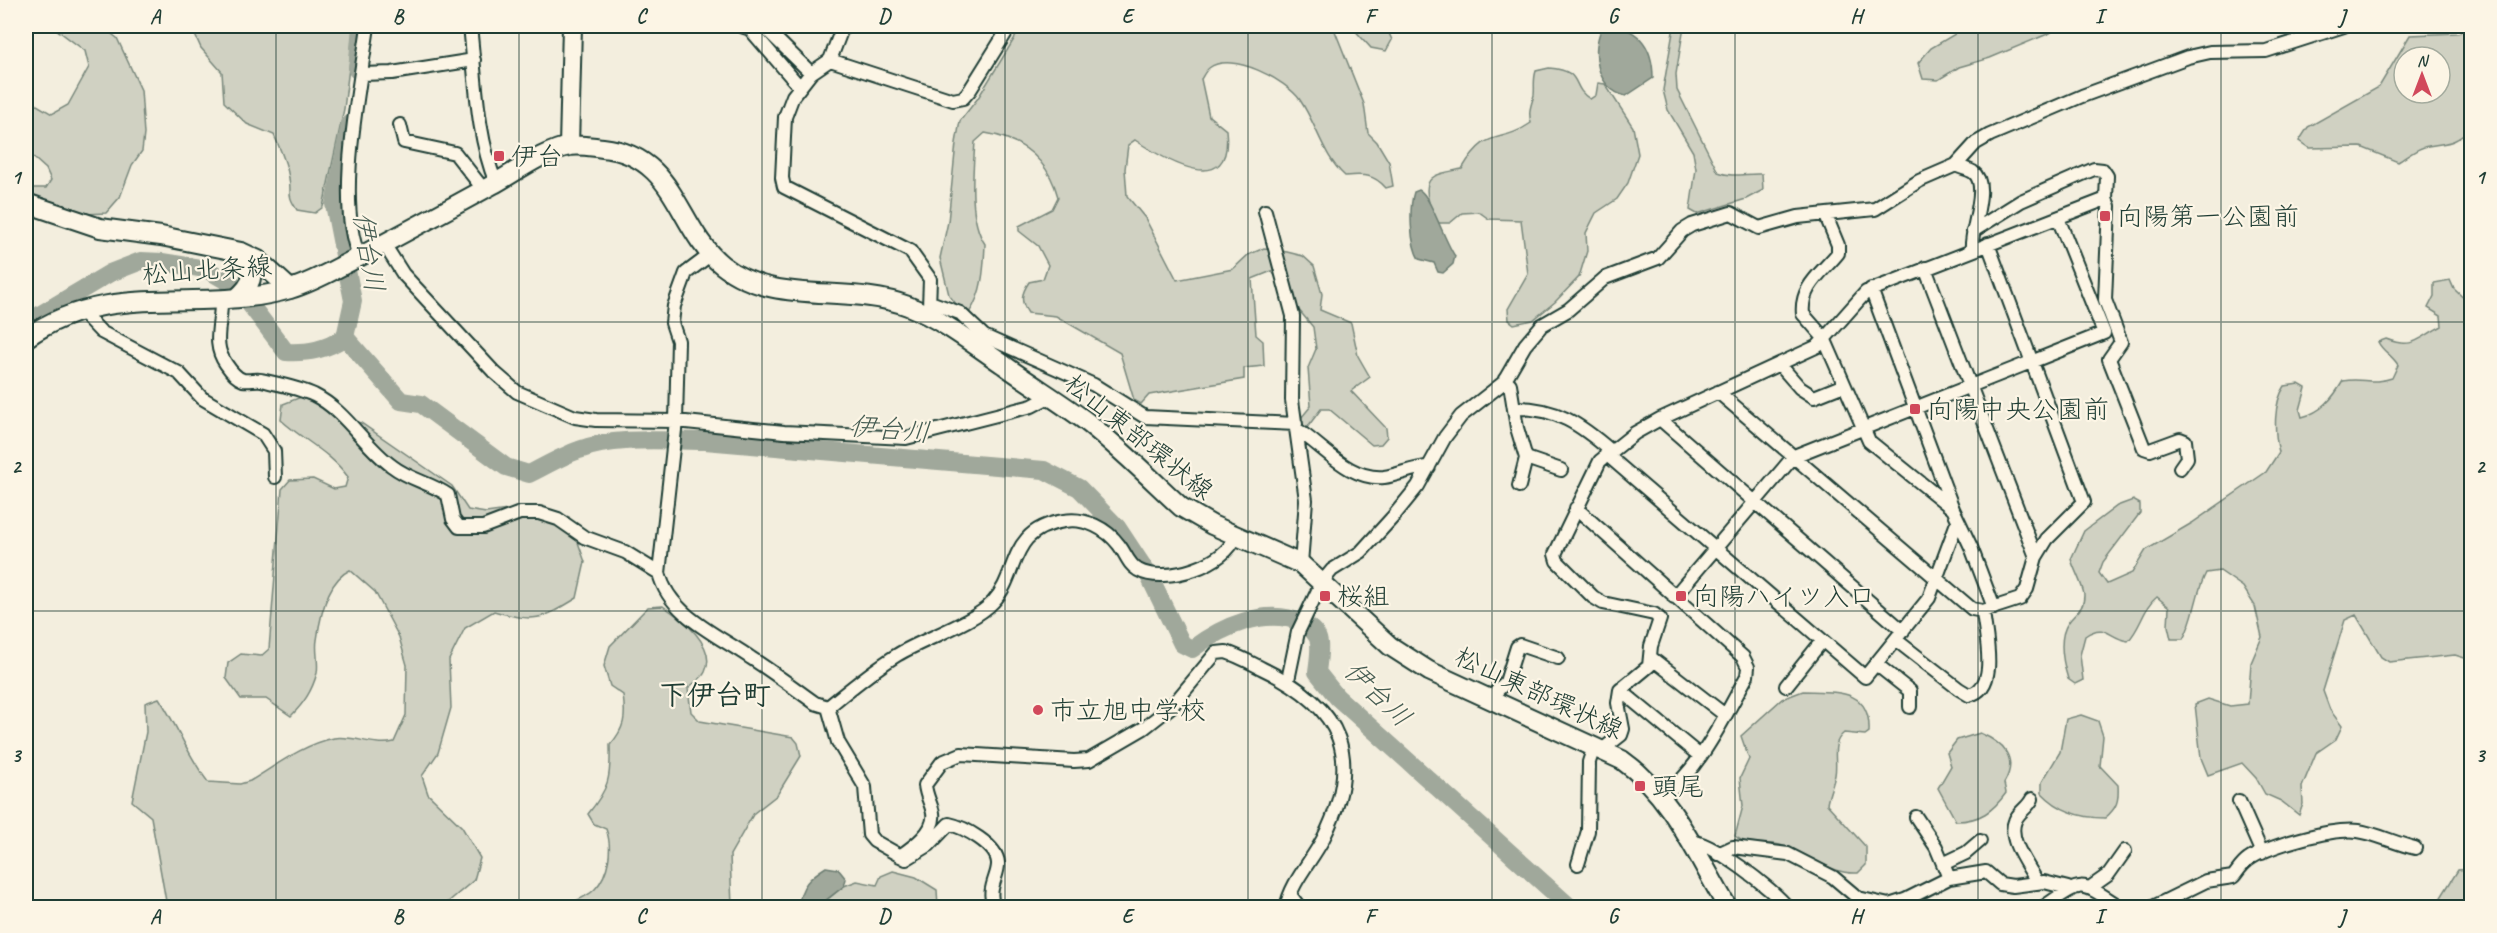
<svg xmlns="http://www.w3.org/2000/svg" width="2497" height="933" viewBox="0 0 2497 933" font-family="Caveat,'Klee One',sans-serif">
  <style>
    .green { fill: #d0d1c2; stroke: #78877b; stroke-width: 1.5; fill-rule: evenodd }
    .water { fill: #a0a89b; stroke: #6c7d72; stroke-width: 1.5 }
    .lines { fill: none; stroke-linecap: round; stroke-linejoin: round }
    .river { stroke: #a0a89b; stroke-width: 18 }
    .street-casing { stroke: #1f3d34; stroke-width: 16 }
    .primary-casing { stroke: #1f3d34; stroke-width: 22 }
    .street { stroke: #fcf5e5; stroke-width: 12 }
    .primary { stroke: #fcf5e5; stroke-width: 18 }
    .grid { fill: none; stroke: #1f3d34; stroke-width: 1.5; stroke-opacity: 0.55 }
    .poi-dot { fill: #d1495b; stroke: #fcf5e5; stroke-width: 2 }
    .labels { text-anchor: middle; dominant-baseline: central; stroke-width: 4.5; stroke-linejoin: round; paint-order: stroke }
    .poi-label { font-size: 26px; fill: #1f3d34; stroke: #fcf5e5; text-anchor: start }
    .street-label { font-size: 26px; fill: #1f3d34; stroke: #fcf5e5 }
    .water-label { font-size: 27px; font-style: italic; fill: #465d53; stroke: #fcf5e5 }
    .quarter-label { font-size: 28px; font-weight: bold; fill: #1f3d34; stroke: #fcf5e5 }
    .neatline { fill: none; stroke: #1f3d34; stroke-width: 2 }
    .grid-label { font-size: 20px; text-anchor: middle; font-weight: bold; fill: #1f3d34 }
  </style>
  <rect width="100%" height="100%" fill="#f3eede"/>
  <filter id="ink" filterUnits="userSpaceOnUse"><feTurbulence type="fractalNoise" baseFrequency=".0167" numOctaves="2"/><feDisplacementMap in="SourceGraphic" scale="12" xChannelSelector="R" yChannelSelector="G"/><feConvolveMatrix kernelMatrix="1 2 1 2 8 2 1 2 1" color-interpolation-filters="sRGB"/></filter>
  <g filter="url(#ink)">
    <!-- green -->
    <path class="green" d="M52,26h49l16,12 24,52 3,44 -2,17 -10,14 -12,32 -14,16 -21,1 -59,-20v-6h20l5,-8 -5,-11 -20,-18v-56l4,6 22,13 16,-9 21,-38 -4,-16z
      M191,26h163l-10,83 -21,98 -8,6 -18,-3c-11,-17 -5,-15 -8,-32 -2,-15 -9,-29 -15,-43l-27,-11 -23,-22 -2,-30 -21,-24z
      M1022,26h311l31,78 4,29 9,9 12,20 4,24 -7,2c-12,-14 -23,-14 -41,-12 -22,-20 -28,-51 -45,-76 -14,-20 -68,-49 -91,-32 -3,2 -6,8 -8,11l8,37 17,14c8,71 -61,30 -91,10l-7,5 -3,24 2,27 18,22 32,62 56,-11 15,-14 16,-7 23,4 16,4 11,10 8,28 -2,16 31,13 7,33 12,21 -19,14 35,37 1,9 -6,7 -9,1 -43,-36h-8l-15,20 -6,-2 1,-9 10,-12 -3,-38 8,-19 -3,-22 -25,-30 -16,-26 -20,8 4,56 7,6 1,25 -20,2v11l-95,16 -8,9 -7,-4 -14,-47 -64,-37 -28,-3c-8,-12 -7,-19 1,-31l14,-3 5,-14 -10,-19 -19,-15v-5l33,-17 6,-12c-10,-37 -36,-58 -73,-64l-10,9c-2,29 -7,77 10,102 -1,23 -2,49 -16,69l-9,-4 -11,-14 -9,-37 8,-36 8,-79 4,-22 18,-23z
      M1351,26h44l-7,5 4,9 -6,11 -15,-3z
      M1674,26h10l-8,48 1,16 41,82c15,6 28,1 44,2l1,16 -17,9 -49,15 -7,-4 6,-41 -3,-17 -25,-42 -5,-20z
      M1961,26h99l-10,7 -60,25 -31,9 -21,13 -15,-1 -5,-16 13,-15 24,-14z
      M2471,27v102c-19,16 -21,13 -43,17 -10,1 -21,11 -30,16l-37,-15 -52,1 -10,-7 9,-14 71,-40 31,-52 48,-2zM2404,57h36v36h-36z
      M1549,68c36,3 20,18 41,31l6,-4 2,-12 7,1 28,43 5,27 -10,29 -11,16 -21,14 -10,20 1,18 -8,26 -24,25 -22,18 -19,4 -5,-4 -1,-11 20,-35 -7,-54 -32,-1 -10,-7 -17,1 -12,10h-11c-6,-6 -8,-13 -10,-21 -8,-28 9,-28 33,-33 26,-44 36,-23 69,-46 -3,-12 0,-17 3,-28 1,-8 -1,-15 2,-24z
      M2450,280l4,9 17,16v355l-16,-5 -66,7 -8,-5 -25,-42 -11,5 -22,71 7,19 12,16 -6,13 -20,14 -14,34 1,17 -4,11 -18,-14 -16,-7 -9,-16 -14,-15 -34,12 -7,-17 -6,-54 13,-5 22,7 18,-2 3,-41 11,-26 -7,-31 -12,-19 -23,-16 -14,2c-11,21 -11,46 -23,66h-12l-3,-13 1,-19 -12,-10c-14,11 -16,31 -29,44 -20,-3 -22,-19 -43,-5l-5,19 3,25 -8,4 -7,-5c-5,-16 -10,-41 0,-56 7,-11 16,-12 16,-28 -1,-10 -10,-25 -13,-36l13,-28 33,-25 16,-6 7,4v9l-37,49 -4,11 8,11 25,-11 14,-23 46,-27 74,-51 13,-20c-5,-19 -6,-49 6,-66l14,-2 7,4 -6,22 2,7c20,-5 31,-19 41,-36 19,-4 28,4 49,-3l6,-13c-6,-10 -15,-13 -20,-23l8,-3c28,11 32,-1 56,-13l-1,-10 -13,-8 6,-12v-13z
      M301,397l60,26 91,63 16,24 18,3 44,-6 39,10 16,45 -8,36c-36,22 -42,25 -83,13l-29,17 -16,32 2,48 -13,45 -16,23 6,18 34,33 18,31 -6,22 -33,28 -274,-1 -16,-90 -19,-16 14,-69 -1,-29 14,-5c18,27 29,58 49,84l32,2 10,-3c25,-15 54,-37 84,-43 20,-3 40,9 60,4l12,-27 1,-50 -8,-28 -24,-45 -25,-22c-22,10 -30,47 -33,70 -2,10 2,22 0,33 -5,18 -13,30 -26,43l-25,-17h-25l-15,-21 2,-15 13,-9 20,2 8,-7 13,-160 8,-9 23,-1 21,10 11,-2 3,-10c-18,-25 -44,-36 -67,-57l2,-16z
      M663,606c18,12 55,40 42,66 -3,7 -12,11 -17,16l3,24 9,9 93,16 5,6 3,13 -24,39 -23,18 -24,42 2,52h-171c10,-4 27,-10 34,-18 14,-15 18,-41 11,-60l-12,-5 -6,-10c21,-26 23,-36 22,-69 15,-17 16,-28 13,-50l-13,-9 -6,-20 6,-20 38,-39z
      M1803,691c33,1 68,-3 66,41l-4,3 -21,-2c-14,11 -6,27 -9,42 -2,10 -6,18 -8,29l39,43v18l-8,8c-28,2 -50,-21 -78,-28 -14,-3 -33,1 -45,-9l8,-30 -3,-28 9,-19 -8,-23 41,-37z
      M2081,715l17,6 5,15 -3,30 18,19c1,16 -1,23 -13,33 -25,0 -46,-7 -63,-25v-11l18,-30 6,-33z
      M1980,733c23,10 39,25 24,50l2,10c-13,18 -26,28 -50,28l-18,-33 13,-22 -4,-13 10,-13z
      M2471,869v38h-41l10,-8 18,-29z
      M893,871l23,6 21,13 1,17 -121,1 27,-22 13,-5 20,4 4,-9z"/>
    <!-- water -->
    <path class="water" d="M1603,26c34,-1 50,19 50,52l-27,18c-30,-6 -36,-47 -23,-70z
      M1419,190c11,4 26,53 36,66l-2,8 -10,9 -5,-1 -4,-9 -15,-4c-9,-15 -10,-51 -5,-67z
      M826,867l12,2 8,10 -2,7 -27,21 -18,-1c1,-20 11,-29 27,-39z"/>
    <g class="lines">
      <!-- river -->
      <path class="river" d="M357,70l4,-44
        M26,323l84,-50 31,-12 21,1 44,7 31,18 49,65c22,1 40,-2 59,-15
        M345,337l56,64 20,3 85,63 23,7c16,-8 33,-18 50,-24 36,-14 88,-9 126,-9l339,29 35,18 38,39 31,47 34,70 10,5c29,-22 74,-43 110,-26 8,5 16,10 17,20 1,9 -1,20 -2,29l20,25 234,211
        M345,337l8,-36 -19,-97 16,-80"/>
      <defs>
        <path id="street" d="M470,26c6,52 6,108 26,157
          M741,26l9,3 49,57
          M763,26l48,47
          M843,26l-13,34 -19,13 -18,23 -8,21 -3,61 2,9 126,64 20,28 -1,28
          M830,60l123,40 10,-2 7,-8 40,-64
          M362,74l30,-1 82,-13
          M400,125l4,17 51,11 29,37
          M1956,165c5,3 12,4 17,7 18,13 -4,59 -1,78
          M1265,211l28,105 -1,84 14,100 -5,64
          M1826,216l12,29v8c-15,19 -38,33 -35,61l21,24 45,103 84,68
          M1973,231l48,-30 73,-32 9,1 4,6 -1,23 3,7 -4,94 16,42 -12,17 35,89 6,2 30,-11 5,2 2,17 -7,10
          M384,244l19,30 91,98 23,20 58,25 21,3 80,1 108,11 122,6 126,-32 17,-9
          M710,255l-24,18 -12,33 -2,17 6,18 -2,80 -17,152c10,42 59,62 92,85 22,14 43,30 64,45l13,4
          M359,256c-24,-56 1,-169 9,-230
          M1925,268l111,289
          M1871,289l82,220 18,38 23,61
          M221,299c1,25 -10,44 5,65 4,6 10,14 17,16 6,1 13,-1 18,0 17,4 38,8 53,15 32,16 50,51 78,71 18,14 39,17 56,29l5,24 6,8h24l37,-14h19l19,6 26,18 41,15 34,21
          M930,302l30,11 24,23 110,49 51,32 151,7
          M82,312l19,20 78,41 23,25 61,36 11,17 1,26
          M1779,364l21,24 14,9 30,-12
          M1505,379l5,5 7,44 9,30 35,12
          M1718,392l254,217 11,2 37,-12 7,-10 9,-32 11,-18 37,-37 -96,-258
          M1514,408c42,-1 67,17 97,43
          M1660,419l243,212
          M1296,429c28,17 52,51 88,48 15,-2 30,-10 45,-10
          M1606,454l259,223 64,-79 29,-78
          M1519,486l7,-28
          M1576,508l167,149 5,10 -1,9c-24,43 -45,90 -84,121
          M1674,597l120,-141 310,-123 -46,-115
          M1896,640l63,49 10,6c31,-7 16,-60 14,-84
          M1650,657l75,58
          M1876,664l34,27v16
          M1288,680l10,-48 24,-50 10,-12 29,-18 31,-34 26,-32 27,-49 16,-21 42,-33 22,-38 17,-20 26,-15 37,-32 53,-20 24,-27 10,-6 39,-12 28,15 39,-11 77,-8 44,-28 37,-16 20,-22 14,-8 92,-39 106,-39 22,-5 56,-1 78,-25
          M1786,686l36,-45
          M1620,690l80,66
          M1490,698l16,-16 11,-35 3,-2 38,13
          M828,707c22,-18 45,-37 69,-52 26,-16 77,-32 96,-53 27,-29 14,-72 71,-81 21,-4 43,8 55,24 7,9 9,19 19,25 27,15 89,-5 98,-35
          M828,707l10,35 27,45 4,48 5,6 32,18 23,-14 20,-21c15,3 48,21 49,39 1,13 -12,25 -4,45
          M1602,750l19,-15 2,-6 -5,-26 2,-13 29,-24 2,-20 9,-27 -6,-5 -51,-11 -10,-6 -36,-36 -2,-7 45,-93 35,-28 25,-14 158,-73 48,-54 240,-93
          M2032,799c-4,9 -14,13 -17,22 -8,19 14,45 22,61
          M2239,801l23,52
          M1916,817l20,30 13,31
          M1688,841c21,-2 86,49 100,67
          M1718,854l15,-7 55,7 45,23 25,21 31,7 16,-5 44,-22 37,-6 14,12 13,2 31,-4 24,6
          M900,856c13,-9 36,-25 33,-43 -2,-10 -7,-17 -8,-28l17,-23 19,-8 113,7 15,-1 55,-32 28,-22 44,-53 10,-1c13,4 25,11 37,17 80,38 101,89 60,170 -12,23 -32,43 -37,69
          M1578,864l10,-33 1,-69 5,-15
          M1943,864l23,-11 14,-12
          M2091,887l17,-12 17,-24
          M1290,895l10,13
          M2042,908c43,-29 36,-28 80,0
          M2151,908l55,-27 27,-4c5,-6 9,-13 15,-17 21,-15 85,-32 110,-29 17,2 38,13 57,17"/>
        <path id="primary" d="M569,146l3,-120
          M26,203l74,25 61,8 80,16 17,8 32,29
          M237,298c19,-17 18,-26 4,-46
          M26,338c84,-60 175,-23 264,-49 24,-7 45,-20 67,-31 45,-24 90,-48 135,-73 22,-12 53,-35 78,-39 10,-2 23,1 33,2 74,8 73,80 119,117 53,42 125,18 186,41 35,14 65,38 96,59 29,21 60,39 88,61 31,25 60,54 89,81l31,18 89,39 89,82 39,25 193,89c50,35 75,96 106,148"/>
      </defs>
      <!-- street casing -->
      <use href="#street" class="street-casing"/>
      <!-- primary casing -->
      <use href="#primary" class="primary-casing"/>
      <!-- street -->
      <use href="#street" class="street"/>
      <!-- primary -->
      <use href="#primary" class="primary"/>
    </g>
  </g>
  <!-- grid -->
  <path class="grid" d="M276,26v882M519,26v882M762,26v882M1005,26v882M1248,26v882M1492,26v882M1735,26v882M1978,26v882M2221,26v882M26,322h2446M26,611h2446"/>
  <!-- markers -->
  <g class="poi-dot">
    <rect x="493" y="150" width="12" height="12" rx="3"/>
    <rect x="2099" y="210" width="12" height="12" rx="3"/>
    <rect x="1909" y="403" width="12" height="12" rx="3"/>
    <rect x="1319" y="590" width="12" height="12" rx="3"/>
    <rect x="1675" y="590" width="12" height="12" rx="3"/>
    <circle cx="1038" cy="710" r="6"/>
    <rect x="1634" y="780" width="12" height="12" rx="3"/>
  </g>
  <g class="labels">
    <!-- poi labels -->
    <g class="poi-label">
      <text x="511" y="156">伊台</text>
      <text x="2117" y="216">向陽第一公園前</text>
      <text x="1927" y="409">向陽中央公園前</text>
      <text x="1337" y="596">桜組</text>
      <text x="1693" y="596">向陽ハイツ入口</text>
      <text x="1050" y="710">市立旭中学校</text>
      <text x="1652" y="786">頭尾</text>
    </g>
    <!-- street labels -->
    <g class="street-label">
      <text transform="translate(207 270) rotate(-4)">松山北条線</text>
      <text transform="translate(1139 437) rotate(39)">松山東部環状線</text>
      <text transform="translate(1539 693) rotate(25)">松山東部環状線</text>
    </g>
    <!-- water labels -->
    <g class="water-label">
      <text transform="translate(369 252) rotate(81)">伊台川</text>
      <text transform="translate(890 429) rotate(5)">伊台川</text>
      <text transform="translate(1378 694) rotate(44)">伊台川</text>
    </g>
    <!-- quarter labels -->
    <g class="quarter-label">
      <text x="715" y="694">下伊台町</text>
    </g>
  </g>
  <!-- margin -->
  <rect width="2497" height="933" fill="none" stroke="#fcf5e5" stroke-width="66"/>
  <!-- north arrow -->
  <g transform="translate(2422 75)"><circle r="28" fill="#fcf5e5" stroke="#a4ab9e" stroke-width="1.5"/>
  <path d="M0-4.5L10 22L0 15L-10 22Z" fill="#d1495b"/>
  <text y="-9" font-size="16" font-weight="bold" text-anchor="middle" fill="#1f3d34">N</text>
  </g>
  <rect x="33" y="33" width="2431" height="867" class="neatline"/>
  <g class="grid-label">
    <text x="155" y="23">A</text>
    <text x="398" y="23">B</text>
    <text x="641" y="23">C</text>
    <text x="884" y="23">D</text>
    <text x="1127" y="23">E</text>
    <text x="1370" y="23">F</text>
    <text x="1613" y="23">G</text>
    <text x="1856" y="23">H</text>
    <text x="2099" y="23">I</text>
    <text x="2342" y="23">J</text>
    <text x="16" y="184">1</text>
    <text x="2480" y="184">1</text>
    <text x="16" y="473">2</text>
    <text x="2480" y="473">2</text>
    <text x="16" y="762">3</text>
    <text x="2480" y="762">3</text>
    <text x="155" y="923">A</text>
    <text x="398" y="923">B</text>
    <text x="641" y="923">C</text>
    <text x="884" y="923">D</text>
    <text x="1127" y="923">E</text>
    <text x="1370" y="923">F</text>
    <text x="1613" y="923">G</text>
    <text x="1856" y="923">H</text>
    <text x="2099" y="923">I</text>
    <text x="2342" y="923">J</text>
  </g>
</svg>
